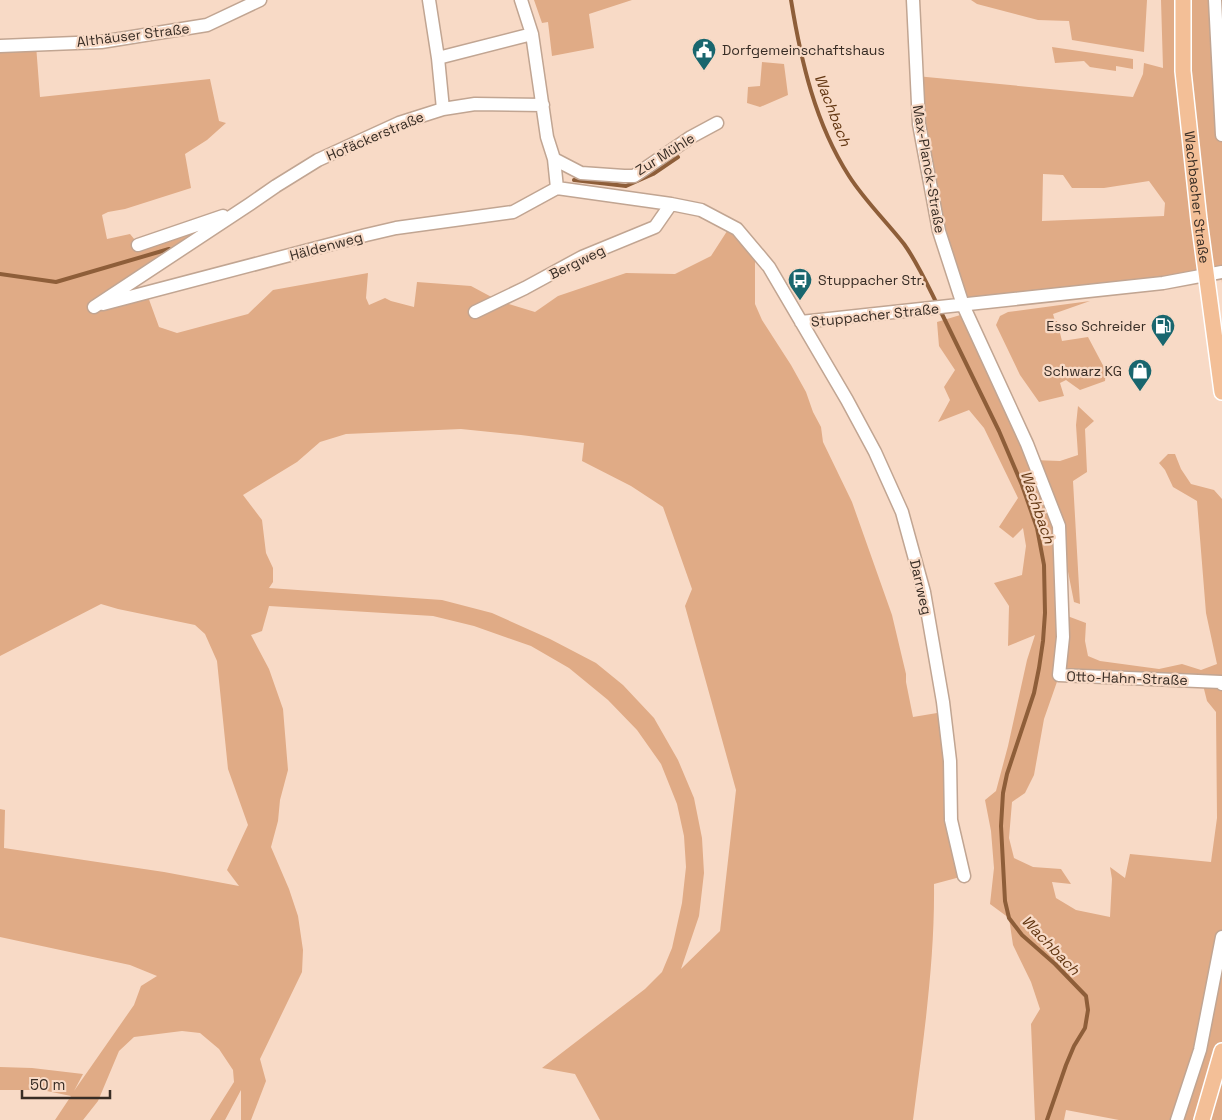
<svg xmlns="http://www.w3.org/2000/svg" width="1222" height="1120" viewBox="0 0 1222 1120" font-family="'Space Grotesk',sans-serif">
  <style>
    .green { fill: #e0ab86; fill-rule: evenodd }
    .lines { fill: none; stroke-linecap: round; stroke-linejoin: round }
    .stream { stroke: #8e5e39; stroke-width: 4 }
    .minor-casing { stroke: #c1a592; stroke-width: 15 }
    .major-casing { stroke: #fff; stroke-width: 18 }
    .minor { stroke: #fff; stroke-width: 12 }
    .major { stroke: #f3bf97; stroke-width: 15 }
    .labels { text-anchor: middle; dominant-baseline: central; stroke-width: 4.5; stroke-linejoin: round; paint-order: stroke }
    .street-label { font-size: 14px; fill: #382d25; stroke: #f8dac6 }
    .poi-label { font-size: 14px; fill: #382d25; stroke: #f8dac6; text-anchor: start }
    .water-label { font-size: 15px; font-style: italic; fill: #623611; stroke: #f8dac6 }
  </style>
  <rect width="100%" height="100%" fill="#f8dac6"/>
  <!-- green -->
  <path class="green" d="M534,0h98l-43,14 5,34 -42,8 -4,-34 -6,1z
    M971,0h176l-3,52 -72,-12 -3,-19 -31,-1 -61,-16z
    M1161,0h54l7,37v246l-1,-10 -258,32 -24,-74 -23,-155 217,21 10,-23 1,-11 19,5zM1043,174l20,1 9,13h32l45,-7 16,22 -1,13 -122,5z
    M36,45l4,52 170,-18 9,42 7,2 -19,17 -22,14 6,34 -66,21 -17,3 -6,3 5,24 23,-5 9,11 111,-41 -155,102 52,-12 12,33 18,6 71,-19 25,-24 95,-17 -2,25 3,7 16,-7 6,3 23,6 3,-25 54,4 28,15 36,11 23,-16 68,-23 49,1 36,-18 20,-31 24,26v53l7,16 29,45 15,27 7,20 8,15 2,15 29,60 40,113 14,59v8l7,35 24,-4 8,1 19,162 -30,8c1,79 -11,158 -21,236h-313l-25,-46 -33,-6 103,-79 17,-17 10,-24 10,-45 4,-36 -2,-31 -7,-32 -16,-40 -24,-34 -29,-30 -39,-32 -38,-22 -57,-20 -41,-10 -164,-10 -7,25 -11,4 18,34 14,40 5,61 -8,30 -2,21 -7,26 18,42 9,27 5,34 -1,22 -42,87 6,22 -15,39h-10v-30l-16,30h-15l24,-38 -1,-12 -14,-21 -19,-16 -18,-2 -48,6 -15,14 -21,50 -15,19h-28l16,-24 -29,-6h-42v-23l32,1 51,6 -9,17 60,-86 7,-19 16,-10 -27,-11 -130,-28v-128l5,1 -1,38 160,24 75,14 -12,-16 21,-45 -20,-56 -11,-108 -12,-27 -10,-9 -77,-16 -17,-5 -101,52v-610zM461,429l60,6 63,8 -2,18 49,25 32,21 29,82 -7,17 51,184 -16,141 -39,38 18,-53 5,-43 -2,-35 -8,-40 -16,-38 -24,-42 -31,-33 -27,-22 -46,-24 -58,-26 -50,-13 -173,-12 4,-6v-14l-7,-15 -4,-33 -19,-25 54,-33 23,-20 26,-8z
    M1052,47l81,12v10l-17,-3v5l-26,-4 -6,-6 -29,2z
    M762,62l22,2 4,31 -28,12 -13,-4 1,-16 12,-1z
    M1090,301l-37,13 2,7h2l5,20 26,-4 18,34 -1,10 -25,9 -14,-10 -6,3 4,13 -25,6 -19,-27 -24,-50 4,-9 8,-4z
    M967,313l66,147 27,1 18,-6 -2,-30 2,-19 16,15 -9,8 2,43 -14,9 7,123 -6,-2 -14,-71 2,83 24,9 -1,18 3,15 12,5 59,8 23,-5 19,6 16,-6 -11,-51 -9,-112 -24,-14 -8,-17 -6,-7 9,-9h7l6,15 10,15 23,6 8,9v621h-103l-53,-10 -2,10h-29l-4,-96 9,-15 -9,-27 -18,-37 -4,-27 -19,-14 4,-36 -3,-37 -6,-31 11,-9 12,-45 19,-86 8,-25 -27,11 1,-40 -15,-23 28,-8 4,-29 -3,-18 -10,10 -14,-11 19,-29 -34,-70 -15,-18 -31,12 12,-22 -6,-13 11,-17 -16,-24 -2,-24zM1059,676l143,5 5,20 9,11 1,106 -6,44 -81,-8 -5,24 -15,-11 2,12 -2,38 -34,-7 -20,-12 -4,-16 19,2 -10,-15 -28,-2 -19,-9 -5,-20 3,-36 13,-9 9,-18 10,-56z"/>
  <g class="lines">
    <!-- stream -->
    <path class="stream" d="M791,0c10,61 24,123 58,176 16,25 37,45 55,68 13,18 23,40 33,60
      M574,180l52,6 27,-12 25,-17
      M0,274l56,8 113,-33
      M940,310l59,121 23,54 15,43 7,37 1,48 -2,28 -4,27 -5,25 -27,81 -4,19 -2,33 4,75 4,17 13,17 33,29 31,32 2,14 -3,18 -11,18 -8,19 -19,55"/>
    <defs>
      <path id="minor" d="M429,0l9,58 5,51
        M521,0l11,34 15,103 7,22 3,29
        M913,0l6,124 20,107 24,74 64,139 32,82 4,111 -4,38 162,7 1,2
        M1215,0l7,135
        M0,46l101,-4 106,-17 53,-25
        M438,58l94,-24
        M554,159l27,14 43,3h10l57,-39 26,-14
        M557,188l114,16 30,6 36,19 32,38 78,133 28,52 27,60 22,80 19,110 7,59 1,59 13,56
        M138,245l85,-29
        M103,304l263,-69 30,-7 117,-16 44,-24
        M94,307l156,-103 26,-18 42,-26 81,-37 44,-14 32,-5 68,1
        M475,312l50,-24 57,-31 73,-30 16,-23
        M801,322l362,-39 59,-11
        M1177,1120l23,-70 22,-113"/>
      <g id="major">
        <path id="s1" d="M1183,0v71l16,149 23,172"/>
        <path d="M1202,1120l20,-69"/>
      </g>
    </defs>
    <!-- minor casing -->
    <use href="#minor" class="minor-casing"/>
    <!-- major casing -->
    <use href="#major" class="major-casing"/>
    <!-- minor -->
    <use href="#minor" class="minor"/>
    <!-- major -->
    <use href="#major" class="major"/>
  </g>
  <!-- icons -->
  <defs>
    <symbol id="civic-pin" viewBox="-11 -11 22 30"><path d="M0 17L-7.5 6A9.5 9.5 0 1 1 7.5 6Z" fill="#19666e" stroke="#f8dac6"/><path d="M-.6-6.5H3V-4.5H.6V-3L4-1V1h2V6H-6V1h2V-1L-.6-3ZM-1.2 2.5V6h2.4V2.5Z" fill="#fff"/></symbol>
    <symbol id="bus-pin" viewBox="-11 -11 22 30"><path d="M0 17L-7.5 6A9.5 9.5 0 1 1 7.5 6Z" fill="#19666e" stroke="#f8dac6"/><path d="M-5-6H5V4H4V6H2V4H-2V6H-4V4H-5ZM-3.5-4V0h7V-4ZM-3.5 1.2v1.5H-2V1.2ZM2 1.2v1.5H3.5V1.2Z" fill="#fff"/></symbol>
    <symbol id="fuel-pin" viewBox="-11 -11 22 30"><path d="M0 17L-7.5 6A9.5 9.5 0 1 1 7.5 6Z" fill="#19666e" stroke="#f8dac6"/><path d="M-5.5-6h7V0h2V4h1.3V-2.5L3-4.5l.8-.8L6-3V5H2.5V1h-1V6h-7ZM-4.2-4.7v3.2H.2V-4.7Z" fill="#fff"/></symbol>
    <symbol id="shop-pin" viewBox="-11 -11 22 30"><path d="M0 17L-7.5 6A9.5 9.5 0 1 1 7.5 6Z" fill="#19666e" stroke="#f8dac6"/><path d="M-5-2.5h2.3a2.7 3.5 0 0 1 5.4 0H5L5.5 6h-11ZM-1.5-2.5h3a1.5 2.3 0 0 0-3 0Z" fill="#fff"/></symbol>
  </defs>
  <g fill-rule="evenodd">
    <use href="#civic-pin" x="690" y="36" width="28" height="38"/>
    <use href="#bus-pin" x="786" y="266" width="28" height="38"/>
    <use href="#fuel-pin" x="1149" y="312" width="28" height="38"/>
    <use href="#shop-pin" x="1126" y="357" width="28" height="38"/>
  </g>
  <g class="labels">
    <!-- street labels -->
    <g class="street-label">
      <text transform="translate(133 35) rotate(-7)">Althäuser Straße</text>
      <text transform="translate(375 136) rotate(-23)">Hofäckerstraße</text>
      <text transform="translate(665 154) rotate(-32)">Zur Mühle</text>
      <text transform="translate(929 169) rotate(80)">Max-Planck-Straße</text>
      <text stroke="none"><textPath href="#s1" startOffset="198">Wachbacher Straße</textPath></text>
      <text transform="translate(326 246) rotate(-15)">Häldenweg</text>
      <text transform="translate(577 262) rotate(-26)">Bergweg</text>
      <text transform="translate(875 315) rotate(-6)">Stuppacher Straße</text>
      <text transform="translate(921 587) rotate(77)">Darrweg</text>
      <text transform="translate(1127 678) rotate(2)">Otto-Hahn-Straße</text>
    </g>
    <!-- poi labels -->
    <g class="poi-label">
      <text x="722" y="50">Dorfgemeinschaftshaus</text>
      <text x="818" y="280">Stuppacher Str.</text>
      <text x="1146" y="326" text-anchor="end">Esso Schreider</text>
      <text x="1122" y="371" text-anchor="end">Schwarz KG</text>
    </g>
    <!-- water labels -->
    <g class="water-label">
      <text transform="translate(833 110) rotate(69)">Wachbach</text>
      <text transform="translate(1038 507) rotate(71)">Wachbach</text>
      <text transform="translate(1051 945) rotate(46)">Wachbach</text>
    </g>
  </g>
  <!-- scale -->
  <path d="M22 1090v8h88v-8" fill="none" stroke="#382d25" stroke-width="2.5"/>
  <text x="30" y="1090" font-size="15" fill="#382d25" stroke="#f8dac6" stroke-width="4" paint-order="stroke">50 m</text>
</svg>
